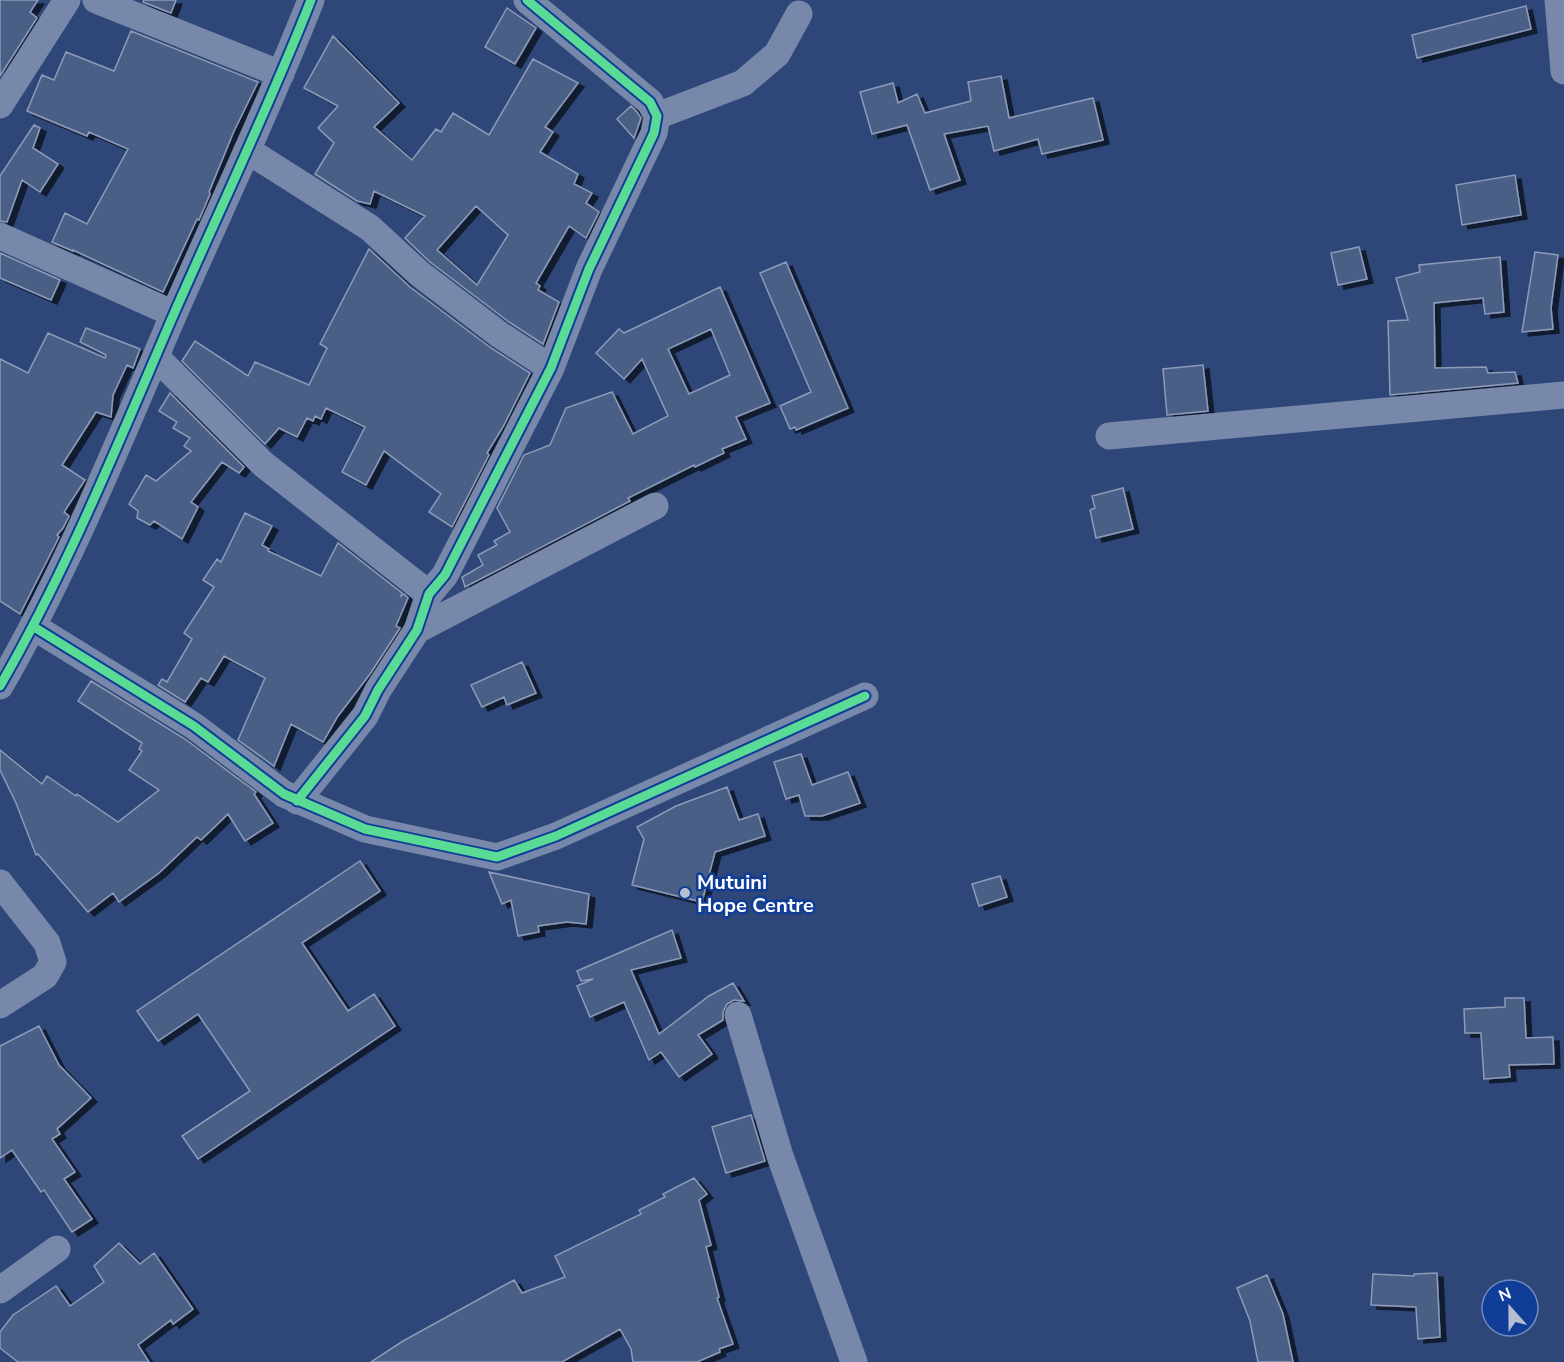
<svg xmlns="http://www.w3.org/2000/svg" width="1564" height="1362" viewBox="0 0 1564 1362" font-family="'Nunito Sans',sans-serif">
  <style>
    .building { fill: #4a5e86; stroke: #8d9bb8; stroke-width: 1.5; fill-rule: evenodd; filter: url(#shadow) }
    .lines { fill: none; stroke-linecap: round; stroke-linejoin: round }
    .street { stroke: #7888ab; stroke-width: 27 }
    .cycleway-casing { stroke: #0f3d97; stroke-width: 13 }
    .cycleway { stroke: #5adb95; stroke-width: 9 }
    .poi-dot { fill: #b6bfd0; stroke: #0f3d97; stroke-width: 2 }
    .labels { text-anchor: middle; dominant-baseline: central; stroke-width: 5; stroke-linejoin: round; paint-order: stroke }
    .poi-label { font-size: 20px; font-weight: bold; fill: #fff; stroke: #0f3d97; text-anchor: start }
  </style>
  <defs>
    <filter id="shadow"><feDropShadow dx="6" dy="4" stdDeviation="0" flood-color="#0009"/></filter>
  </defs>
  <rect width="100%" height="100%" fill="#2e4778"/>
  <!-- building -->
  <path class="building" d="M0,0h38l-8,12 7,6 -37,58z
    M144,0h32l-5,13 -28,-11z
    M1526,6l5,23 -114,29 -5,-23z
    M507,8l29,20 -21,36 -30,-17z
    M131,31l127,51 -24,49 -25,61 1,2 -11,26 -2,-1 -34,73 -90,-42v1l-21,-9 13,-29 22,11 41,-75 -39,-17 -2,4 -60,-25 15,-36 12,5 12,-28 48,19z
    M333,36l66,67 -25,24 38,33 24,-31 5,3 12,-19 36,22 44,-76 45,24 -33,44 8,5 -13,20 38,22 -4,10 18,9 -6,10 13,9 -13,26 -17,-12 -33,57 4,3 -2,4 21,12 -16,42 -34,-22 -79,-60 -25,-24 20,-22 -51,-25 -4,13 -13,-3 -42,-27 19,-31 -16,-15 20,-22 -34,-18zM476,206l32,29 -31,50 -40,-35z
    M1001,76l8,42 84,-20 10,42 -61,14 -4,-15 -44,12 -6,-25 -44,8 16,46 -30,10 -23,-65 -35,9 -12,-42 33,-9 5,20 19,-9 8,19 46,-12 -3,-19z
    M631,106l6,6 4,6 -7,20 -17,-19z
    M34,125l6,3 -7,20 25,16 -18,28 -18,-12 -15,42 -7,-1v-45z
    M1515,175l6,40 -59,10 -6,-40z
    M1359,247l8,32 -29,6 -7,-32z
    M369,249l41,38 81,61 39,25 -27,54 -16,26 2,2 -37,72 -23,-15 12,-18 -57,-43 -18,34 -24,-13 23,-45 -39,-19 -5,11 -6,-3 -2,5 -6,-3 -10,19 -18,-9 -14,16 -83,-83 13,-20 53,35 7,-14 54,23 18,-37 -7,-4z
    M1535,252l23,3 -7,53 2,21 -31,3z
    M0,253l60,27 -9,20 -51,-22z
    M1500,257l4,55 -19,2 -2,-16 -49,5 1,65 51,-1 2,6 27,-1 3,11 -128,12 -2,-74 20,-1 -12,-42 24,-6 -1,-7z
    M786,262l62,146 -52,22 -1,-3 -5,2 -10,-23 31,-14 -51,-119z
    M720,287l50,116 -34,14 10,22 -24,10 2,4 -29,14 -1,-2 -66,33 2,3 -165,86 -3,-10 21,-12 -5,-10 19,-10 -3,-4 16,-9 -13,-24 27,-53 26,-10 16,-37 46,-16 21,42 35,-18 -26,-57 -18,20 -28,-26 23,-24 5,4zM711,329l19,46 -41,19 -21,-45z
    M86,328l54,21 -7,19 -6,-3 -14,30 -2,22 -15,-5 -34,53 23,15 -21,32 5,4 -6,12 -6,7 2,2 -3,6 -36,71 -20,-13v-242l28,14 20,-40 57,25 1,-3 -26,-13z
    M1203,365l5,46 -41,4 -4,-46z
    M170,393l74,74 -5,6 -17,-11 -31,40 7,5 -16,32 -28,-18 -4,4 -13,-7 1,-7 -9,-7 17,-29 10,6 35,-30 -7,-5 6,-8 -17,-10 4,-6 -18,-11z
    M1123,488l10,41 -37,9 -6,-28 5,-2 -3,-12z
    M245,513l27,13 -10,19 7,4 -1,2 53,25 17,-33 64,50 -1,3 3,-2 4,4 -12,28 4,2 -30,46 -32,42 -15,26 -32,-18 -17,42 -36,-26 27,-62 -41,-22 -16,26 -7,-4 -16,24 -27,-17 4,-6 5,3 25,-43 -8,-6 30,-46 -11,-7 14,-21 4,3z
    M522,662l14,31 -29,12 -3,-8 -22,10 -11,-22z
    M91,681l94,58 71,53 -2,2 19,29 -28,18 -17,-27 -27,26 -4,-3 -38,36 -40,29 -6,-9 -25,19 -50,-58 -2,1 -20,-52 -16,-33v-20l42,34 5,-8 29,20 1,-2 41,28 41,-32 -30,-20 13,-19 -3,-2 3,-6 -64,-42z
    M801,754l11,31 36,-13 12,31 -38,13h-17l-6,-21 -13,4 -12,-37z
    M727,787l12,33 19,-6 7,22 -50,16 -13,50 -70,-17 12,-46 -7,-12 39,-21z
    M360,861l20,30 -78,52 46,68 26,-17 21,32 -197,133 -16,-23 68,-45 -52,-77 -40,27 -21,-30z
    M489,872l100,22 -3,30 -19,-2 -29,4 1,6 -21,4 -7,-36 -9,4z
    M1000,876l7,21 -28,9 -7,-22z
    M672,930l9,28 -50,12 28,64 50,-38 24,-13 11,18 -10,-1 -7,4 -4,8v8l-25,15 14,19 -33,23 -18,-25 -12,8 -25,-58 -34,15 -13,-31 16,-7 -12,2 -4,-10z
    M1505,998h19l2,40 27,-1 1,27 -45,1 1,12 -26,2 -3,-46h-16l-1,-24 41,-2z
    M39,1026l20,39 32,33 -34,31 3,5 -8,5 23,33 -11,7 28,40 -20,13 -28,-42 -3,2 -29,-42 -12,8v-112z
    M751,1115l14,46 -39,12 -14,-46z
    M694,1178l13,16 -8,6 12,45 -5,2 13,50 -2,1 16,46 -14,5 1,3 -23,10h-64l-2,-13 -11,-20 -58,33h-191l32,-21 111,-61 8,13 43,-16 -10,-21 86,-42 -2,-4 26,-13 -2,-3z
    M119,1243l21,21 14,-11 39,56 -20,15 -2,-4 -33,25 11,17h-131l-18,-14v-16l13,-17 43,-29 14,20 34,-24 -10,-16z
    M1437,1273l3,64 -22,2 -2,-32 -45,-2 2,-31 41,2v-2z
    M1267,1275l16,39 10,48h-35l-8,-41 -13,-33z"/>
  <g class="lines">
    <!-- street -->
    <path class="street" d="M96,0l185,74
      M1558,0l6,71
      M0,105l67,-105
      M657,116l86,-33 34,-29 22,-40
      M247,150l123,78 50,46 80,61 51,33
      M0,236l174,78
      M156,357l107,107 166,130
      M1109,436l455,-41
      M34,627l160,99 90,68 81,35 132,28 59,-21 309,-140
      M417,630l238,-124
      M0,686c68,-118 119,-245 173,-370 46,-105 96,-209 138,-316
      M297,801l68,-85 13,-26 39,-60 12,-36 16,-19 106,-207 38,-99 65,-136 3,-17 -7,-14 -123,-102
      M0,883l47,60 6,19 -8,14 -45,29
      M738,1015l42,141 74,206
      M0,1290l57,-41"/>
    <defs>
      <path id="cycleway" d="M34,627l160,99 90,68 81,35 132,28 59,-21 309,-140
        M0,686c68,-118 119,-245 173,-370 46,-105 96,-209 138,-316
        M297,801l68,-85 13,-26 39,-60 12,-36 16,-19 106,-207 38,-99 65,-136 3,-17 -7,-14 -123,-102"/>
    </defs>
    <!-- cycleway casing -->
    <use href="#cycleway" class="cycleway-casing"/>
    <!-- cycleway -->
    <use href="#cycleway" class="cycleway"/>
  </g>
  <!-- markers -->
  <circle class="poi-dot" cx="685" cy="893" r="6"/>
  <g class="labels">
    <!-- poi labels -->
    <g class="poi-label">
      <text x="697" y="882">Mutuini<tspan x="697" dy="23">Hope Centre</tspan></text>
    </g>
  </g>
  <!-- north arrow -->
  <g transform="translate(1510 1308) rotate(339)"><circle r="28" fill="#0f3d97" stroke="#6f8bc1" stroke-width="1.5"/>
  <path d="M0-4.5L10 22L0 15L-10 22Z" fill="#b6bfd0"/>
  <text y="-9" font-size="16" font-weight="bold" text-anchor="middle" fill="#ffffff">N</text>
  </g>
</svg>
